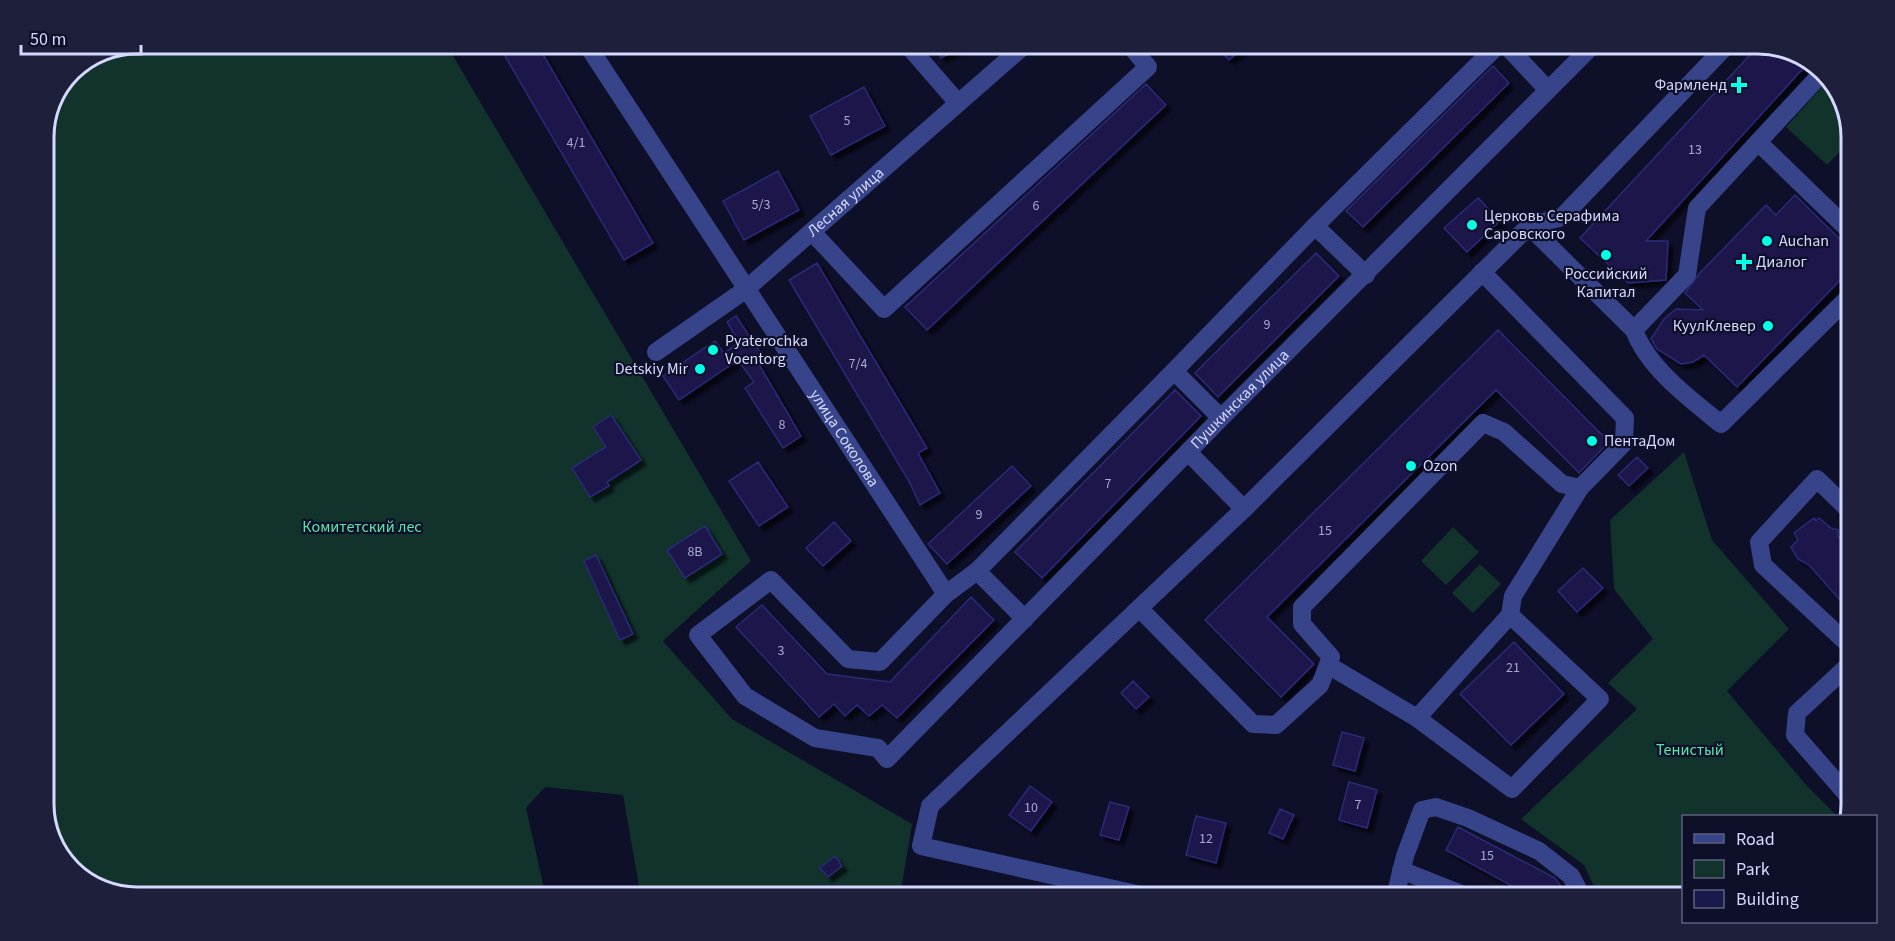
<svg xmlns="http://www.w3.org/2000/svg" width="1895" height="941" viewBox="0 0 1895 941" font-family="'Source Sans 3',sans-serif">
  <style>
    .green { fill: #11332b }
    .building { fill: #1a194b; stroke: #2a2a78; stroke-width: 1.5; filter: url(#shadow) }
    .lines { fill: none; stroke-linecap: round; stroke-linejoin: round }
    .minor { stroke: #37448a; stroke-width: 18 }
    .poi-dot { fill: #02ffe7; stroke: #0e0f29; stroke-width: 2 }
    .labels { text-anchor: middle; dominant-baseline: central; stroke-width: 4.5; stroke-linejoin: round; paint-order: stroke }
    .number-label { font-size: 14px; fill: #a7a9d2 }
    .poi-label { font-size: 16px; fill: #d6d9ff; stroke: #0e0f29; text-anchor: start }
    .street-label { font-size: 16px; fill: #d6d9ff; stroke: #0e0f29 }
    .park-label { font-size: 16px; fill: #5ae7a8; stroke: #0e0f29 }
    .rim { fill: none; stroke: #d6d9ff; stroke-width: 3 }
  </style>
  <defs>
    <filter id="shadow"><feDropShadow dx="5" dy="5" stdDeviation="1.5" flood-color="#0009"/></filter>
  </defs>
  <rect width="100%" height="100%" fill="#0e0f29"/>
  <!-- green -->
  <path class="green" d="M137,44h309l305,517 -88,80 69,78 180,105 -12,73h-259l-18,-102 -78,-8 -19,21 20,89h-409l-41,-9 -36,-32 -16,-46v-678l27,-61z
    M1829,79l6,6 16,46v9l-24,25 -41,-38z
    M1684,452l28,88 77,89 -62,62 80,95 30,30h-153l-1,81h-84l-15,-32 -63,-46 116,-110 -29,-26 45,-44 -39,-50 -4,-69z
    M1453,527l26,25 -33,33 -25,-24z
    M1480,564l21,20 -28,29 -21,-20z"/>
  <!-- building -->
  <path class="building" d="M498,44h39l116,199 -29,17z
    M933,44h34l-26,14z
    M1214,44h34l-19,16z
    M1760,44l39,9 10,9 -163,179h22l-2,39 -38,3 -48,-45z
    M1493,66l16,17 -146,144 -17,-16z
    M1146,84l20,21 -239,225 -22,-23z
    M864,87l21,39 -54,29 -21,-39z
    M778,171l21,39 -55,30 -21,-39z
    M1795,195l56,55v19l-114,118 -33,-32 -11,7 -12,2 -24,-15 -6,-10 13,-20 12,-10 27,1 -18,-17 13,-18 68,-70 10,10z
    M1478,198l22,23 -33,31 -23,-24z
    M1316,253l23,23 -121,121 -23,-24z
    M817,263l110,185 -9,5 22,40 -20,12 -10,-22 -121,-203z
    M736,316l24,36 -6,4 47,80 -18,12 -38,-60 9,-6 -16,-22 -59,40 -16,-24 52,-35 9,12 15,-11 -12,-20z
    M1498,330l111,112 -30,31 -83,-83 -229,227 47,47 -33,33 -76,-77z
    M1175,390l26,26 -159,162 -27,-26z
    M611,415l30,45 -34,22 2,4 -19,11 -18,-29 34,-21 -13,-20z
    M1637,457l11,11 -19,18 -11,-11z
    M758,462l30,45 -29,19 -30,-45z
    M1012,466l19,20 -84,78 -19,-20z
    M1814,518l2,3 3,-3 12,10 7,2v6l13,14v55l-11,-5 -31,-35 -11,-6 -7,-12 7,-7 -4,-7z
    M834,522l17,19 -28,25 -17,-18z
    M705,526l17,28 -37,24 -18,-28z
    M596,555l37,79 -13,6 -36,-79z
    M1583,568l20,20 -26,24 -19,-21z
    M971,597l23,23 -97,98 -15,-13 -13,11 -12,-11 -12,11 -11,-12 -15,13 -83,-90 26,-22 65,69 63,8z
    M1514,642l50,52 -53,51 -51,-51z
    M1133,681l16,16 -13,12 -15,-16z
    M1342,732l22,6 -9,33 -22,-6z
    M1349,782l28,8 -10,38 -28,-8z
    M1030,786l22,16 -21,29 -22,-16z
    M1110,802l19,5 -10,33 -19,-5z
    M1280,809l14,6 -11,24 -14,-6z
    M1196,816l30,7 -10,40 -30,-8z
    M1458,827l97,51 14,19h-37l-86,-47z
    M835,856l7,10 -14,11 -8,-9z"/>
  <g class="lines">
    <!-- minor -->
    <g class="minor">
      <path id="s1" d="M586,43l360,551"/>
      <path d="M906,43l52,60"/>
      <path d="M1504,43l44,47"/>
      <path d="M1729,43l-167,174 -33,9 105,104 53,-55 10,-67 125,-135"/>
      <path d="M1758,142l93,90"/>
      <path d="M1315,226l51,49"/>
      <path d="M812,232l72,77 264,-242 -20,-24"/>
      <path d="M1634,330c14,38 56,69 87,94l130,-129"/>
      <path id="s2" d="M656,352l89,-62 282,-247"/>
      <path d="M1174,371l141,-145 185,-183"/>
      <path id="s3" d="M1221,418l-47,-47 -197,200 -31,23 -66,68 -32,-3 -77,-79 -73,55 47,61 70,42 63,10 9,11 334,-341 374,-375"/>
      <path d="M1188,452l56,57"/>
      <path d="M1851,512l-34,-33 -58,63 4,23 84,78 4,-3"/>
      <path d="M977,571l48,48"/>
      <path d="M1140,609l113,115 23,1 44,-40 11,-28 -29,-33v-17l181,-184 21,9 58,52 18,4 44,-45 1,-25 -143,-146"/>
      <path d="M1851,663l-54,50 -2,22 56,64"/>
      <path d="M1328,665l89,53 93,-103"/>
      <path d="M1417,718l95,71 88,-90 -90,-84 3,-19 67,-108"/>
      <path d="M1401,870l68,27"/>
      <path d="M1150,897l-229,-51 9,-40 314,-297 285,-283"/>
      <path d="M1395,897l10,-41 17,-46 14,-3 32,11 71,33 32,25 11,21"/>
    </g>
  </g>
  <!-- markers -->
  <g class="poi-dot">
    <path d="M1736 76h6v6h6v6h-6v6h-6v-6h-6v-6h6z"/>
    <circle cx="1472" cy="225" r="6"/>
    <circle cx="1767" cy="241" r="6"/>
    <circle cx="1606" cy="255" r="6"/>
    <path d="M1741 253h6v6h6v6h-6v6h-6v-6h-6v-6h6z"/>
    <circle cx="1768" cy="326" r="6"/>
    <circle cx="713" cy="350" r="6"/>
    <circle cx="700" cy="369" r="6"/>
    <circle cx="1592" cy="441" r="6"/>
    <circle cx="1411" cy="466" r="6"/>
  </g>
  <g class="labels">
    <!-- number labels -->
    <g class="number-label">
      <text x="847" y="121">5</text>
      <text x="576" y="143">4/1</text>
      <text x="1695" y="150">13</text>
      <text x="761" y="205">5/3</text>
      <text x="1036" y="206">6</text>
      <text x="1267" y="325">9</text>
      <text x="858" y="364">7/4</text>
      <text x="782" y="425">8</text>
      <text x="1108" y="484">7</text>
      <text x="979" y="515">9</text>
      <text x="1325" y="531">15</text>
      <text x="695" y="552">8В</text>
      <text x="781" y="651">3</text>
      <text x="1513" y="668">21</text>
      <text x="1358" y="805">7</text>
      <text x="1031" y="808">10</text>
      <text x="1206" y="839">12</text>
      <text x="1487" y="856">15</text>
    </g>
    <!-- poi labels -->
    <g class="poi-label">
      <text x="1727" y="85" text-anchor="end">Фармленд</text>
      <text x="1484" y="216">Церковь Серафима<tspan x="1484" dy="18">Саровского</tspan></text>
      <text x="1779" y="241">Auchan</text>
      <text x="1756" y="262">Диалог</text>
      <text x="1606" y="274" text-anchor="middle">Российский<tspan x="1606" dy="18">Капитал</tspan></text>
      <text x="1756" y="326" text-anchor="end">КуулКлевер</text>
      <text x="725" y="341">Pyaterochka<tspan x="725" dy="18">Voentorg</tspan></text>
      <text x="688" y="369" text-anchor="end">Detskiy Mir</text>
      <text x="1604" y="441">ПентаДом</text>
      <text x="1423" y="466">Ozon</text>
    </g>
    <!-- street labels -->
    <g class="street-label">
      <text stroke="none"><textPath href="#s2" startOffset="242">Лесная улица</textPath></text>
      <text stroke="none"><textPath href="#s3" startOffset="1455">Пушкинская улица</textPath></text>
      <text stroke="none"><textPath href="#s1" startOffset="472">улица Соколова</textPath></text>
    </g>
    <!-- park labels -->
    <g class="park-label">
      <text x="362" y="527">Комитетский лес</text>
      <text x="1690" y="750">Тенистый</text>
    </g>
  </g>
  <!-- crop -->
  <path d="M0 0H1895V941H0ZM137 54H1758A83 83 0 0 1 1841 137V804A83 83 0 0 1 1758 887H137A83 83 0 0 1 54 804V137A83 83 0 0 1 137 54Z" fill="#1e1f3a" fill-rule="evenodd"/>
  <path class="rim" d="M137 54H1758A83 83 0 0 1 1841 137V804A83 83 0 0 1 1758 887H137A83 83 0 0 1 54 804V137A83 83 0 0 1 137 54Z"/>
  <!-- legend -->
  <rect x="1682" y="815" width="195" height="108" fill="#0e0f29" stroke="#5e607f" stroke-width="1.5"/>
  <rect x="1694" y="834" width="30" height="9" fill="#37448a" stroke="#5e607f" stroke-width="1.5"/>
  <text x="1736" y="845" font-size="18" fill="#d6d9ff">Road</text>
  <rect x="1694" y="860" width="30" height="18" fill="#11332b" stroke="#5e607f" stroke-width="1.5"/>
  <text x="1736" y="875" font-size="18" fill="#d6d9ff">Park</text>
  <rect x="1694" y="890" width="30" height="18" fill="#1a194b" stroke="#5e607f" stroke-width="1.5"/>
  <text x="1736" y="905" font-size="18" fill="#d6d9ff">Building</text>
  <!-- scale -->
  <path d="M21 45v9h120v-9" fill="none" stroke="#d6d9ff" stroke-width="3"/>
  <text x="30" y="45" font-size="18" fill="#d6d9ff" stroke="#0e0f29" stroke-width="4.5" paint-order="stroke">50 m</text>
</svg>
